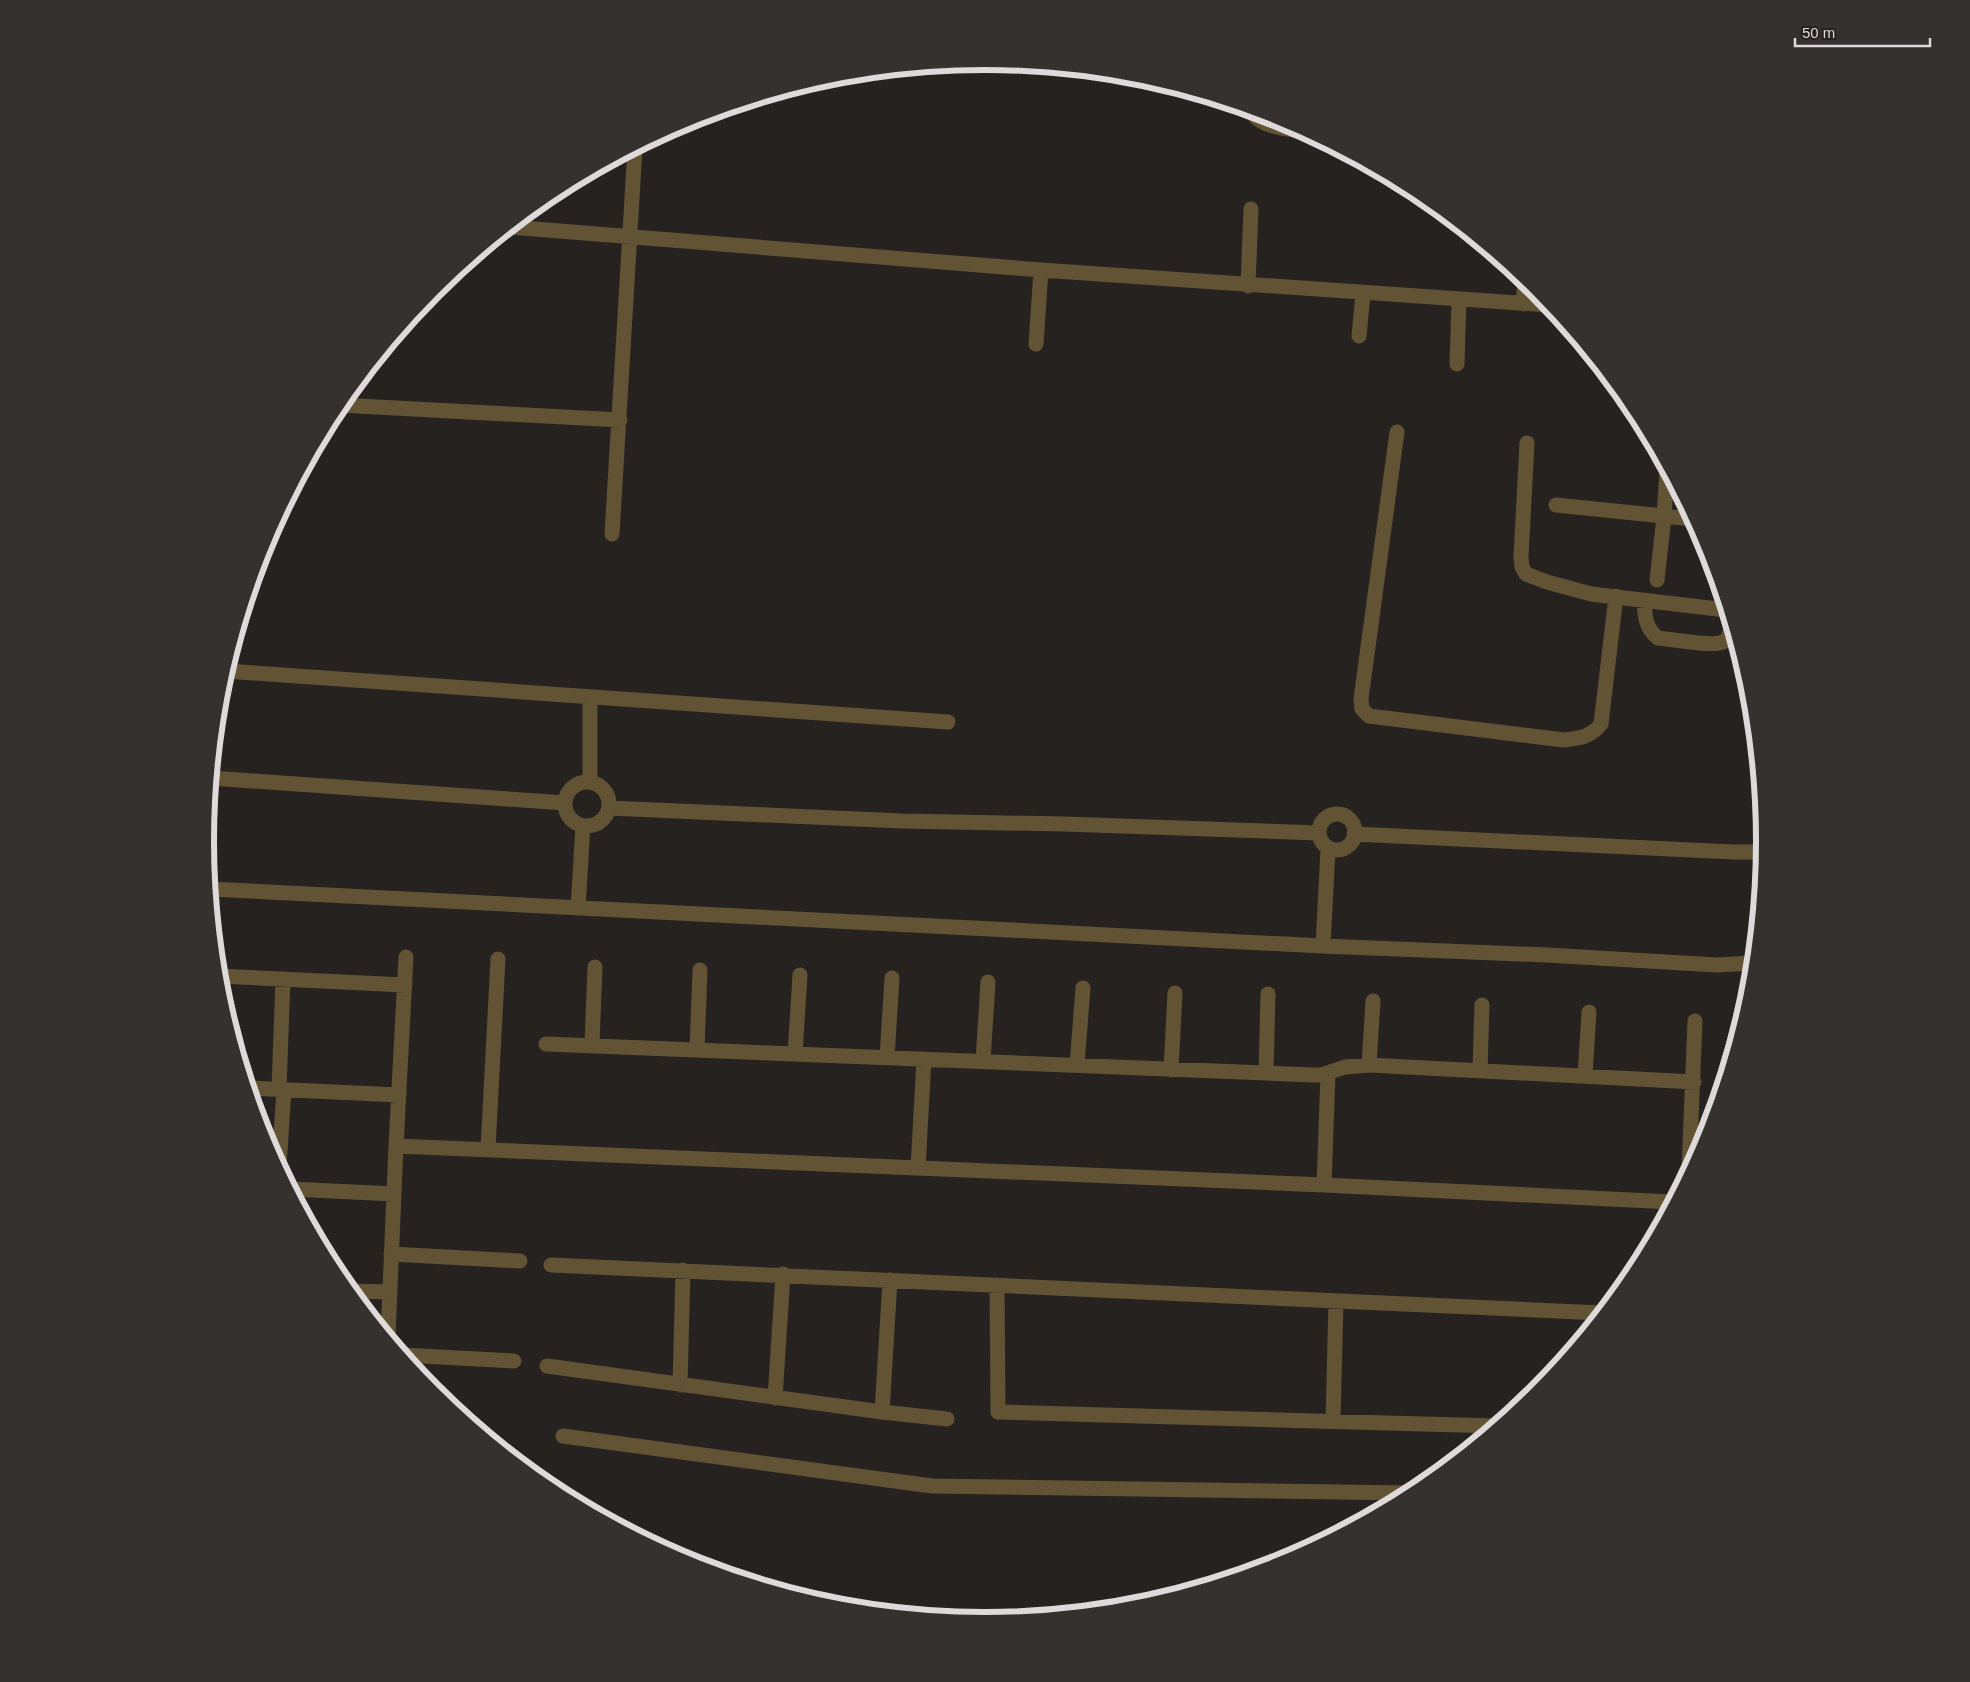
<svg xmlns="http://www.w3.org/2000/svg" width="1970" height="1682" viewBox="0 0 1970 1682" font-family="Helvetica,sans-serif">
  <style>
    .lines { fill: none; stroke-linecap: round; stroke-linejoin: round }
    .minor { stroke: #625335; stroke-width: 15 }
    .rim { fill: none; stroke: #dddad9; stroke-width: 6 }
  </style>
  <rect width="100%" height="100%" fill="#262220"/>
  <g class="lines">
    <!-- minor -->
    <path class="minor" d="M1252,111c6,16 36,18 50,20
      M510,227l531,43 508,35
      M1248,286l3,-77
      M1523,304l2,-24
      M1359,336l4,-42
      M1036,344l5,-74
      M1457,364l2,-64
      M339,405l281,15
      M1397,432l-36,267 1,10 7,7 195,24c16,-2 27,-3 37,-16l15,-128
      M1527,443l-6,114 1,10 4,7 21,8 44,12 135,16
      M1556,505l137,14
      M612,534l23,-386
      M1657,580l7,-63 3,-47
      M1644,600c1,16 1,28 14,38 14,1 57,10 67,3 5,-4 5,-10 6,-15
      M226,671l722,51
      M211,778l354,25
      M565 804a22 22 0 1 1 44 0a22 22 0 1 1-44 0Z
      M590,782v-85
      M609,808l293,13 162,3 254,9
      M1319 832a18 18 0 1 1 36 0a18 18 0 1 1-36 0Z
      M1354,834l379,18h31
      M210,889l1113,57 224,9 170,10 36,-2
      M578,908l5,-82
      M1323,946l5,-97
      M219,976l186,9
      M546,1044l767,31h8l24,-8 24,-2 325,17
      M592,1044l3,-77
      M697,1049l3,-79
      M795,1054l5,-79
      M887,1058l5,-80
      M983,1061l5,-79
      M1077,1065l6,-77
      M1369,1065l4,-64
      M1171,1070l4,-77
      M1480,1070l2,-65
      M1266,1073l2,-79
      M1585,1076l4,-64
      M249,1088l150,7
      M279,1089l4,-110
      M396,1146l928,39 348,17
      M488,1149l10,-190
      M279,1167l5,-78
      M918,1168l6,-109
      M1689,1169l6,-148
      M1324,1185l4,-112
      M291,1189l103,5
      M391,1254l129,7
      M551,1265l1050,48
      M997,1285l1,127 498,14
      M350,1291l40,1
      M388,1336l8,-190 10,-189
      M403,1355l111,6
      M547,1366l335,46 65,7
      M680,1385l3,-115
      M775,1398l8,-124
      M882,1412l8,-132
      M1333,1421l3,-120
      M563,1436l369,50 479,7"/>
  </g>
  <!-- crop -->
  <path d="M0 0H1970V1682H0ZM214 841a771 771 0 1 1 1542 0a771 771 0 1 1-1542 0Z" fill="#35312f" fill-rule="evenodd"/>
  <path class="rim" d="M214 841a771 771 0 1 1 1542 0a771 771 0 1 1-1542 0Z"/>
  <!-- scale -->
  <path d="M1795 38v8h135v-8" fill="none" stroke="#dddad9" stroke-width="2.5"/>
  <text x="1802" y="38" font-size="15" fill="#dddad9" stroke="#262220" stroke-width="4" paint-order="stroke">50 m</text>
</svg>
